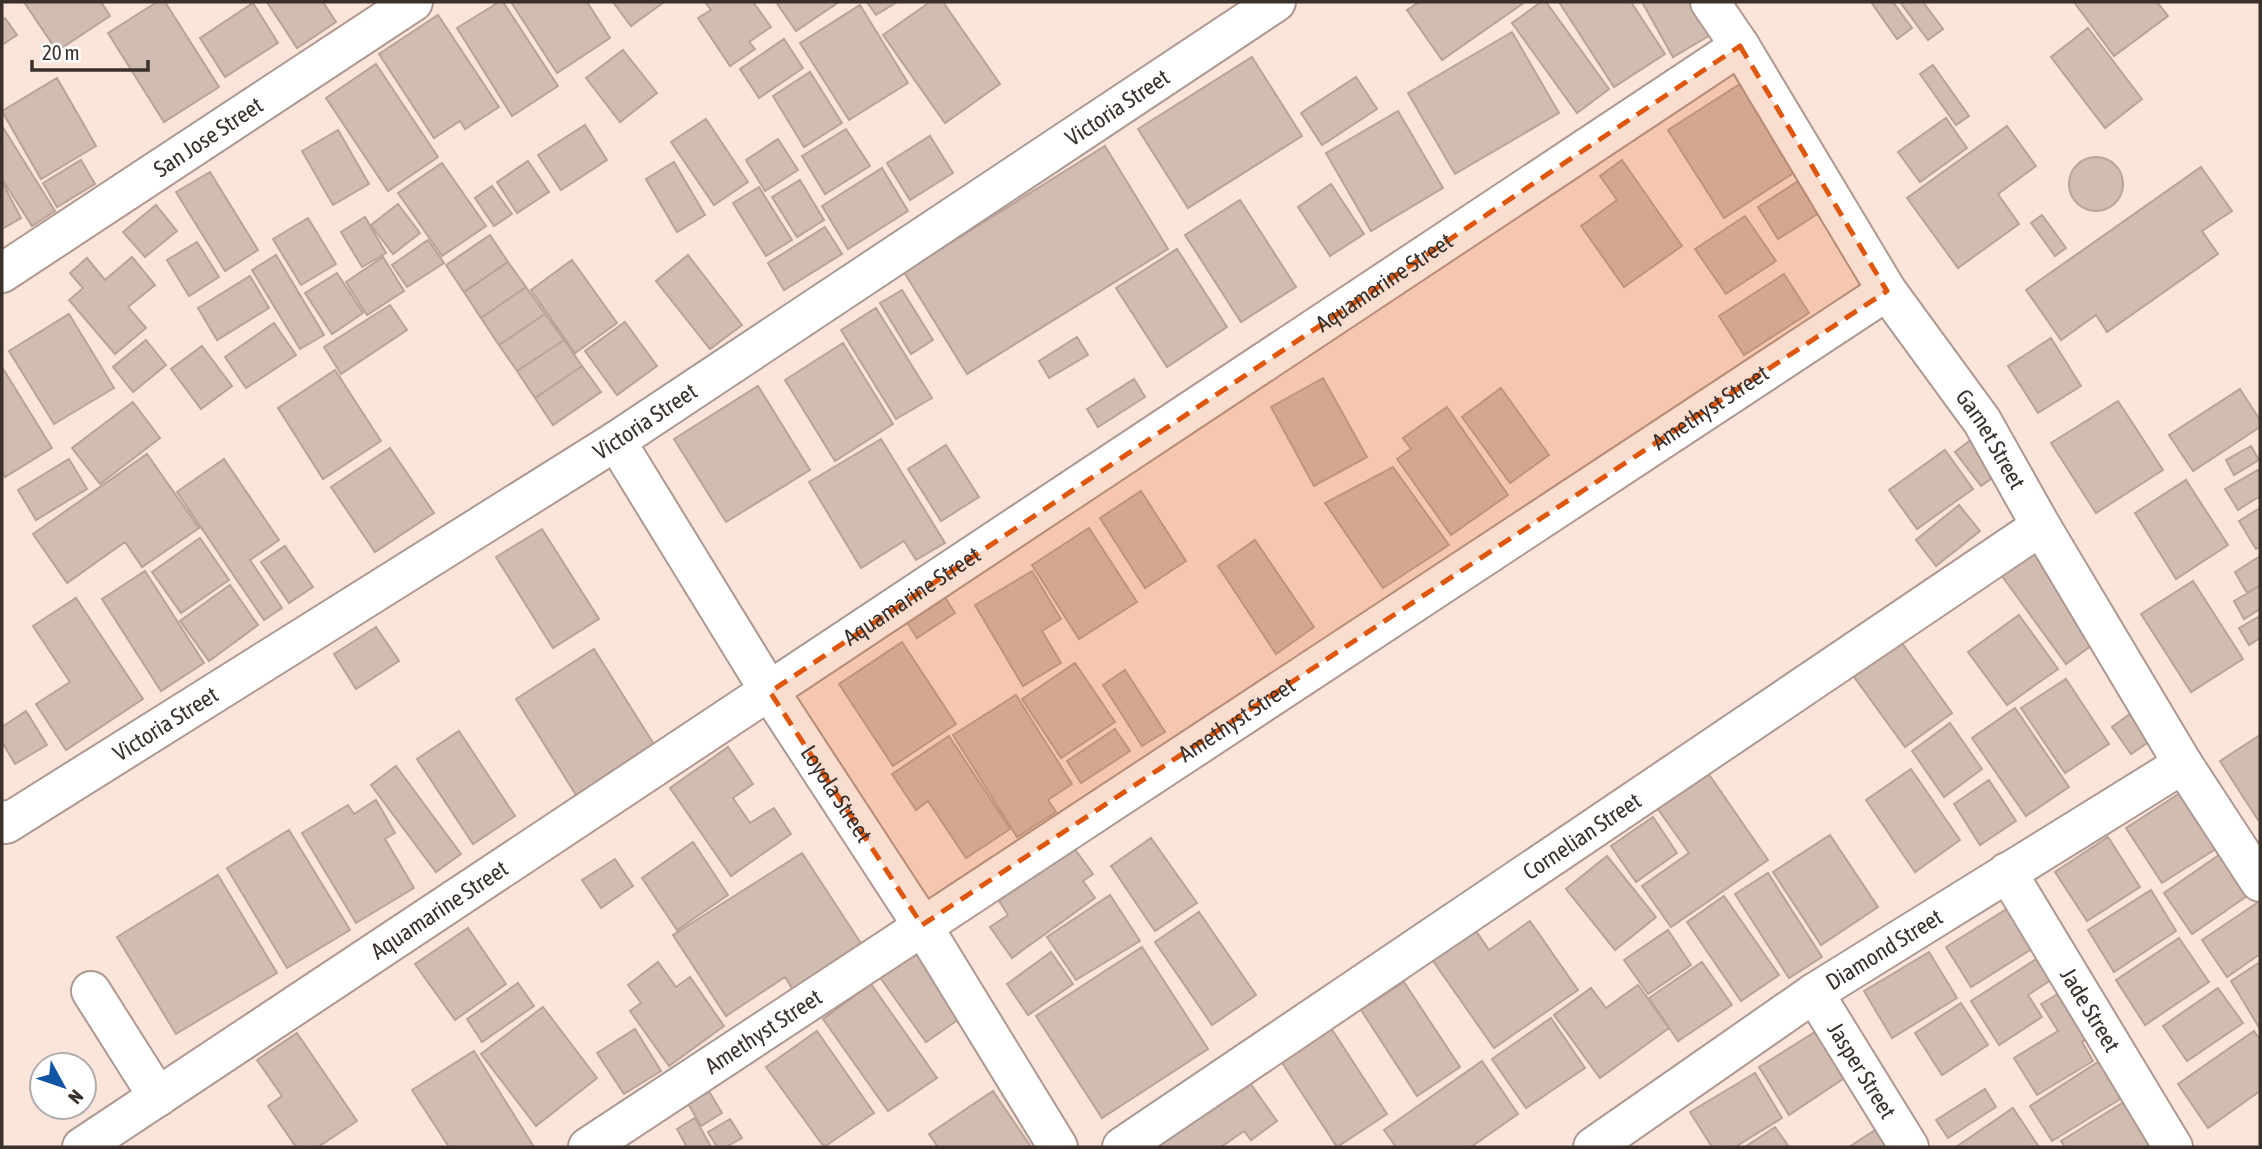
<svg xmlns="http://www.w3.org/2000/svg" width="2262" height="1149" viewBox="0 0 2262 1149" font-family="'Asap Condensed',sans-serif">
  <style>
    .building { fill: #d1bcb2; stroke: #b8a399; stroke-width: 2 }
    .lines { fill: none; stroke-linecap: round; stroke-linejoin: round }
    .minor-casing { stroke: #ad998f; stroke-width: 42 }
    .minor { stroke: #fff; stroke-width: 38 }
    .marked { fill: #df570e; fill-opacity: 0.2; stroke: #df570e; stroke-width: 5; stroke-dasharray: 14 9; stroke-linejoin: round }
    .labels { text-anchor: middle; dominant-baseline: central; stroke-width: 7; stroke-linejoin: round; paint-order: stroke }
    .street-label { font-size: 23px; fill: #3a312d; stroke: #fff }
  </style>
  <rect width="100%" height="100%" fill="#fbe4da"/>
  <!-- building -->
  <path class="building" d="M24,2h77l9,14 -53,35z
    M157,2h8l54,85 -55,35 -56,-89z
    M267,2h56l13,20 -39,26z
    M499,2h4l55,84 -46,30 -55,-88z
    M511,2h76l23,36 -53,35z
    M613,2h51l-33,24z
    M705,2h48l18,25 -22,15 6,7 -25,17 -32,-48 13,-8z
    M776,2h63l-43,29z
    M867,2h30l-21,13z
    M930,2h13l57,82 -55,39 -62,-88z
    M1419,2h106l-83,58 -35,-50z
    M1541,2h5l63,87 -32,24 -65,-90z
    M1559,2h72l34,52 -51,33z
    M1642,2h61l16,28 -46,27z
    M1871,2h22l19,26 -15,11z
    M1900,2h23l20,27 -15,11z
    M2074,2h83l11,14 -54,40z
    M253,3l25,40 -53,34 -25,-39z
    M860,5l48,78 -59,37 -49,-77z
    M438,15l61,92 -34,22 -5,-8 -26,17 -55,-84z
    M5,18l12,17 -15,10v-25z
    M2088,28l54,71 -37,29 -54,-71z
    M1512,32l47,81 -104,61 -47,-81z
    M784,39l19,29 -44,30 -19,-29z
    M623,50l34,43 -37,29 -34,-44z
    M1252,57l50,79 -114,72 -50,-79z
    M376,64l62,93 -50,34 -62,-93z
    M1933,65l36,51 -13,9 -36,-51z
    M810,72l32,51 -38,24 -31,-51z
    M1356,77l21,32 -55,36 -21,-32z
    M57,78l39,68 -55,33 -39,-68z
    M1740,84l55,88 -71,46 -56,-88z
    M1398,111l45,77 -72,43 -45,-78z
    M1946,118l21,30 -47,34 -22,-30z
    M706,119l42,63 -34,23 -43,-63z
    M585,125l22,35 -46,30 -23,-35z
    M2,126l53,85 -23,15 -30,-47z
    M2007,126l29,40 -38,28 21,30 -61,44 -51,-70z
    M846,129l24,37 -45,28 -23,-38z
    M338,130l31,54 -36,21 -31,-54z
    M930,136l23,37 -43,27 -23,-37z
    M778,139l20,31 -33,21 -19,-31z
    M1105,146l63,103 -201,125 -63,-102z
    M2069 184a27 27 0 1 1 54 0a27 27 0 1 1-54 0Z
    M81,160l14,24 -38,23 -14,-24z
    M1622,160l60,86 -58,41 -43,-61 36,-26 -17,-24z
    M528,161l21,31 -32,21 -20,-31z
    M674,162l31,53 -28,17 -31,-53z
    M442,163l44,63 -44,30 -44,-63z
    M2201,167l31,44 -30,20 16,23 -111,78 -11,-17 -35,25 -35,-50z
    M882,168l26,43 -60,38 -26,-43z
    M210,172l48,78 -33,21 -49,-79z
    M1806,176l21,32 -49,31 -20,-32z
    M800,180l24,40 -27,17 -25,-40z
    M2,182l19,36 -19,11z
    M1331,184l33,50 -34,22 -32,-49z
    M492,186l20,28 -18,12 -19,-28z
    M759,187l33,53 -26,16 -33,-53z
    M1240,200l56,87 -55,35 -56,-87z
    M398,204l22,29 -27,21 -22,-29z
    M156,205l21,26 -32,26 -22,-25z
    M2042,215l24,33 -11,8 -24,-33z
    M1745,216l31,45 -50,33 -31,-45z
    M365,217l21,36 -24,14 -21,-35z
    M308,218l28,46 -35,21 -28,-46z
    M825,227l17,27 -58,36 -16,-27z
    M490,235l18,27 -44,30 -18,-27z
    M428,240l16,23 -37,24 -15,-22z
    M197,242l22,35 -30,19 -22,-36z
    M1177,249l50,78 -60,40 -51,-79z
    M276,255l48,80 -24,14 -48,-79z
    M688,255l54,70 -32,24 -54,-68z
    M132,257l23,28 -27,22 18,21 -31,26 -46,-54 14,-12 -13,-15 17,-15 18,22z
    M383,257l21,34 -37,24 -21,-33z
    M572,260l45,63 -42,30 -44,-63z
    M508,262l18,25 -45,31 -17,-26z
    M337,273l26,40 -31,21 -27,-41z
    M1784,274l25,39 -65,42 -25,-39z
    M250,276l19,32 -52,32 -19,-32z
    M526,287l19,27 -46,31 -18,-27z
    M902,290l31,50 -22,14 -31,-51z
    M390,305l17,25 -66,44 -17,-27z
    M876,308l56,90 -36,21 -55,-89z
    M69,314l45,74 -60,36 -45,-73z
    M545,314l19,26 -47,31 -18,-26z
    M625,322l32,44 -40,29 -32,-44z
    M274,323l22,32 -50,33 -21,-31z
    M1077,337l11,18 -39,23 -10,-17z
    M2051,338l30,48 -43,27 -30,-47z
    M146,340l20,25 -33,27 -20,-25z
    M564,340l18,26 -47,32 -18,-27z
    M843,343l50,81 -58,37 -50,-81z
    M202,346l30,40 -31,23 -30,-40z
    M582,366l19,26 -48,33 -18,-27z
    M2,367l50,81 -47,29 -3,-5z
    M335,370l46,71 -58,38 -45,-71z
    M1323,378l44,79 -53,29 -43,-79z
    M1134,379l11,18 -47,30 -11,-18z
    M758,386l52,84 -84,52 -52,-83z
    M1501,388l48,67 -39,28 -48,-66z
    M2240,389l20,31v7l-67,44 -24,-36z
    M2118,401l45,69 -67,43 -45,-70z
    M133,402l27,36 -60,46 -28,-36z
    M1447,407l61,88 -57,40 -54,-76 14,-10 -8,-11z
    M1977,435l27,34 -23,17 -26,-34z
    M881,439l64,104 -29,17 -12,-19 -43,27 -52,-86z
    M946,445l33,52 -38,24 -33,-52z
    M2251,446l8,14 -25,15 -8,-15z
    M390,448l44,65 -59,39 -44,-65z
    M1945,450l28,39 -56,40 -28,-39z
    M147,454l52,74 -57,39 -17,-25 -58,41 -34,-49z
    M69,459l18,30 -51,31 -18,-30z
    M224,459l55,81 -29,20 32,48 -18,12 -87,-128z
    M1393,467l56,78 -66,43 -58,-85z
    M2258,470l2,4v22l-22,14 -13,-21z
    M2186,480l42,65 -52,34 -41,-66z
    M1141,491l45,70 -41,27 -45,-70z
    M1959,505l21,26 -44,35 -20,-26z
    M2260,508v39l-4,2 -17,-28z
    M1089,528l48,74 -58,37 -47,-74z
    M542,529l57,90 -46,29 -57,-91z
    M200,538l29,42 -48,33 -29,-41z
    M1255,540l59,87 -38,27 -58,-88z
    M285,546l28,41 -24,16 -28,-41z
    M2032,548l67,92 -33,24 -67,-92z
    M2260,556v29l-13,8 -12,-21z
    M145,571l59,92 -43,28 -59,-92z
    M1032,571l29,48 -19,12 19,32 -38,23 -48,-81z
    M2193,581l50,78 -52,33 -50,-78z
    M230,585l28,40 -49,36 -29,-40z
    M2260,586v23l-16,10 -10,-18z
    M941,591l14,22 -38,25 -14,-22z
    M76,598l67,101 -77,51 -30,-46 34,-22 -37,-56z
    M2019,615l39,54 -51,36 -39,-53z
    M2260,616v22l-11,7 -10,-17z
    M376,627l23,34 -43,28 -22,-35z
    M1897,636l55,77 -47,34 -56,-77z
    M902,642l54,82 -63,42 -54,-82z
    M594,649l61,97 -79,49 -60,-96z
    M1075,663l40,59 -54,36 -39,-59z
    M1125,670l40,62 -23,14 -39,-61z
    M2066,679l43,65 -44,29 -44,-65z
    M1016,695l56,89 -24,16 8,12 -39,25 -64,-102z
    M2015,708l54,79 -43,29 -54,-78z
    M26,711l21,34 -32,19 -13,-22v-15z
    M2130,714l20,27 -19,13 -19,-27z
    M1950,723l32,46 -38,28 -32,-46z
    M1115,729l15,22 -49,32 -14,-22z
    M459,731l56,85 -42,28 -56,-85z
    M2260,735v84l-2,1 -38,-59z
    M949,736l61,93 -44,29 -38,-57 -12,9 -24,-36z
    M728,747l25,37 -20,14 17,25 24,-15 17,26 -60,42 -61,-88z
    M396,766l65,88 -25,18 -65,-87z
    M1911,769l49,71 -45,32 -49,-72z
    M1706,770l62,90 -97,67 -29,-41 47,-33 -34,-48z
    M1989,780l27,41 -36,24 -26,-41z
    M2194,784l36,56 -68,43 -36,-55z
    M376,800l19,33 -10,6 29,49 -58,35 -54,-90 46,-28 6,9z
    M1653,817l24,36 -41,29 -25,-36z
    M289,830l61,100 -63,38 -60,-100z
    M1830,835l48,72 -57,38 -48,-73z
    M2108,837l32,50 -53,34 -32,-49z
    M1151,838l46,65 -42,28 -44,-65z
    M693,842l35,53 -51,35 -35,-52z
    M2232,846l28,41 -68,47 -28,-41z
    M1074,848l19,26 -10,7 12,17 -83,60 -22,-31 18,-12 -9,-14z
    M802,853l62,95 -69,45 -10,-16 -59,39 -53,-81z
    M1607,856l49,61 -41,33 -49,-61z
    M615,859l18,27 -32,22 -19,-28z
    M1768,873l54,84 -33,21 -54,-84z
    M218,875l59,98 -101,61 -59,-97z
    M2151,890l25,41 -62,41 -26,-42z
    M1110,895l30,46 -64,39 -29,-43z
    M1724,896l55,79 -38,26 -54,-79z
    M2260,901v53l-33,23 -25,-37z
    M2010,907l25,40 -64,40 -25,-40z
    M1199,912l57,83 -44,30 -57,-83z
    M1530,921l48,69 -84,58 -63,-90 43,-30 15,22z
    M468,928l38,56 -51,36 -40,-56z
    M1668,930l23,35 -43,29 -24,-34z
    M2179,938l30,44 -64,43 -29,-45z
    M922,946l47,66 -43,30 -47,-66z
    M1142,947l66,102 -106,69 -66,-102z
    M1051,952l22,32 -45,31 -21,-31z
    M1929,952l28,46 -65,40 -28,-47z
    M2041,956l13,22 -26,17 14,22 -43,28 -28,-44z
    M658,962l18,25 14,-10 34,49 -55,40 -39,-55 11,-8 -13,-18z
    M1702,962l30,43 -54,36 -29,-43z
    M2260,962v67l-29,-48z
    M1404,982l56,85 -43,29 -56,-86z
    M518,983l16,23 -52,36 -15,-23z
    M871,984l66,94 -49,33 -65,-92z
    M1638,985l31,43 -69,50 -46,-63 37,-27 15,20z
    M2073,985l27,46 -18,11 11,19 -56,34 -23,-37 44,-27 -17,-27z
    M2218,988l25,35 -56,38 -24,-35z
    M1961,1003l27,42 -46,30 -27,-42z
    M543,1007l54,71 -61,48 -55,-72z
    M1551,1018l34,50 -59,40 -34,-49z
    M1826,1025l29,46 -66,44 -30,-48z
    M1331,1028l56,86 -50,33 -56,-86z
    M635,1029l26,42 -37,23 -27,-41z
    M817,1031l57,82 -50,34 -58,-80z
    M2254,1031l6,9v51l-52,37 -30,-44z
    M297,1033l60,88 -39,26h-22l-28,-41 14,-10 -25,-36z
    M474,1051l60,96h-85l-37,-57z
    M2107,1056l23,37 -78,48 -22,-35z
    M1482,1061l36,53 -47,33h-75l-12,-17z
    M1240,1069l37,52 -26,19 -7,-9 -23,16h-90z
    M1755,1073l27,45 -47,29h-23l-22,-35z
    M707,1088l15,25 -21,13 -15,-26z
    M1985,1089l11,18 -48,31 -12,-18z
    M993,1091l38,56h-93l-9,-13z
    M2132,1097l19,50h-86l-4,-6z
    M2013,1108l26,39h-83z
    M695,1118l16,29h-24l-10,-18z
    M730,1119l12,19 -16,9h-9l-9,-15z
    M1884,1124l16,23h-51z
    M1775,1127l14,20h-44z"/>
  <g class="lines">
    <defs>
      <g id="minor">
        <path id="s1" d="M1710,2l30,44 147,245 95,130 59,105 142,238 77,118"/>
        <path id="s2" d="M2,273l411,-271"/>
        <path id="s3" d="M616,441l154,251 152,233 136,222"/>
        <path id="s4" d="M2,820l4,4 610,-383 660,-439"/>
        <path id="s5" d="M2007,872l166,275"/>
        <path d="M91,991l67,106"/>
        <path id="s6" d="M1814,993l95,154"/>
        <path id="s7" d="M82,1147l1658,-1101"/>
        <path id="s8" d="M588,1147l1299,-856"/>
        <path id="s9" d="M1122,1147l919,-621"/>
        <path id="s10" d="M1593,1147l221,-154 369,-229"/>
      </g>
    </defs>
    <!-- minor casing -->
    <use href="#minor" class="minor-casing"/>
    <!-- minor -->
    <use href="#minor" class="minor"/>
  </g>
  <!-- marked area -->
  <path class="marked" d="M1740,46l147,245 -965,634 -152,-233z"/>
  <g class="labels">
    <!-- street labels -->
    <g class="street-label">
      <text stroke="none"><textPath href="#s4" startOffset="1328">Victoria Street</textPath></text>
      <text stroke="none"><textPath href="#s2" startOffset="247">San Jose Street</textPath></text>
      <text stroke="none"><textPath href="#s7" startOffset="1563">Aquamarine Street</textPath></text>
      <text stroke="none"><textPath href="#s8" startOffset="1344">Amethyst Street</textPath></text>
      <text stroke="none"><textPath href="#s4" startOffset="761">Victoria Street</textPath></text>
      <text stroke="none"><textPath href="#s1" startOffset="520">Garnet Street</textPath></text>
      <text stroke="none"><textPath href="#s7" startOffset="996">Aquamarine Street</textPath></text>
      <text stroke="none"><textPath href="#s8" startOffset="777">Amethyst Street</textPath></text>
      <text stroke="none"><textPath href="#s4" startOffset="194">Victoria Street</textPath></text>
      <text stroke="none"><textPath href="#s3" startOffset="416">Loyola Street</textPath></text>
      <text stroke="none"><textPath href="#s9" startOffset="555">Cornelian Street</textPath></text>
      <text stroke="none"><textPath href="#s7" startOffset="429">Aquamarine Street</textPath></text>
      <text stroke="none"><textPath href="#s10" startOffset="352">Diamond Street</textPath></text>
      <text stroke="none"><textPath href="#s5" startOffset="161">Jade Street</textPath></text>
      <text stroke="none"><textPath href="#s8" startOffset="210">Amethyst Street</textPath></text>
      <text stroke="none"><textPath href="#s6" startOffset="91">Jasper Street</textPath></text>
    </g>
  </g>
  <!-- border -->
  <rect width="2262" height="1149" fill="none" stroke="#3a312d" stroke-width="7"/>
  <!-- north arrow -->
  <g transform="translate(63 1086) rotate(130)"><circle r="33" fill="#ffffff" stroke="#b0adab" stroke-width="2"/>
  <path d="M0-5L12 26L0 18L-12 26Z" fill="#1255a5"/>
  <text y="-10" font-size="19" font-weight="bold" text-anchor="middle" fill="#3a312d">N</text>
  </g>
  <!-- scale -->
  <path d="M32 60v10h116v-10" fill="none" stroke="#3a312d" stroke-width="3.5"/>
  <text x="42" y="60" font-size="21" fill="#3a312d" stroke="#ffffff" stroke-width="5" paint-order="stroke">20 m</text>
</svg>
